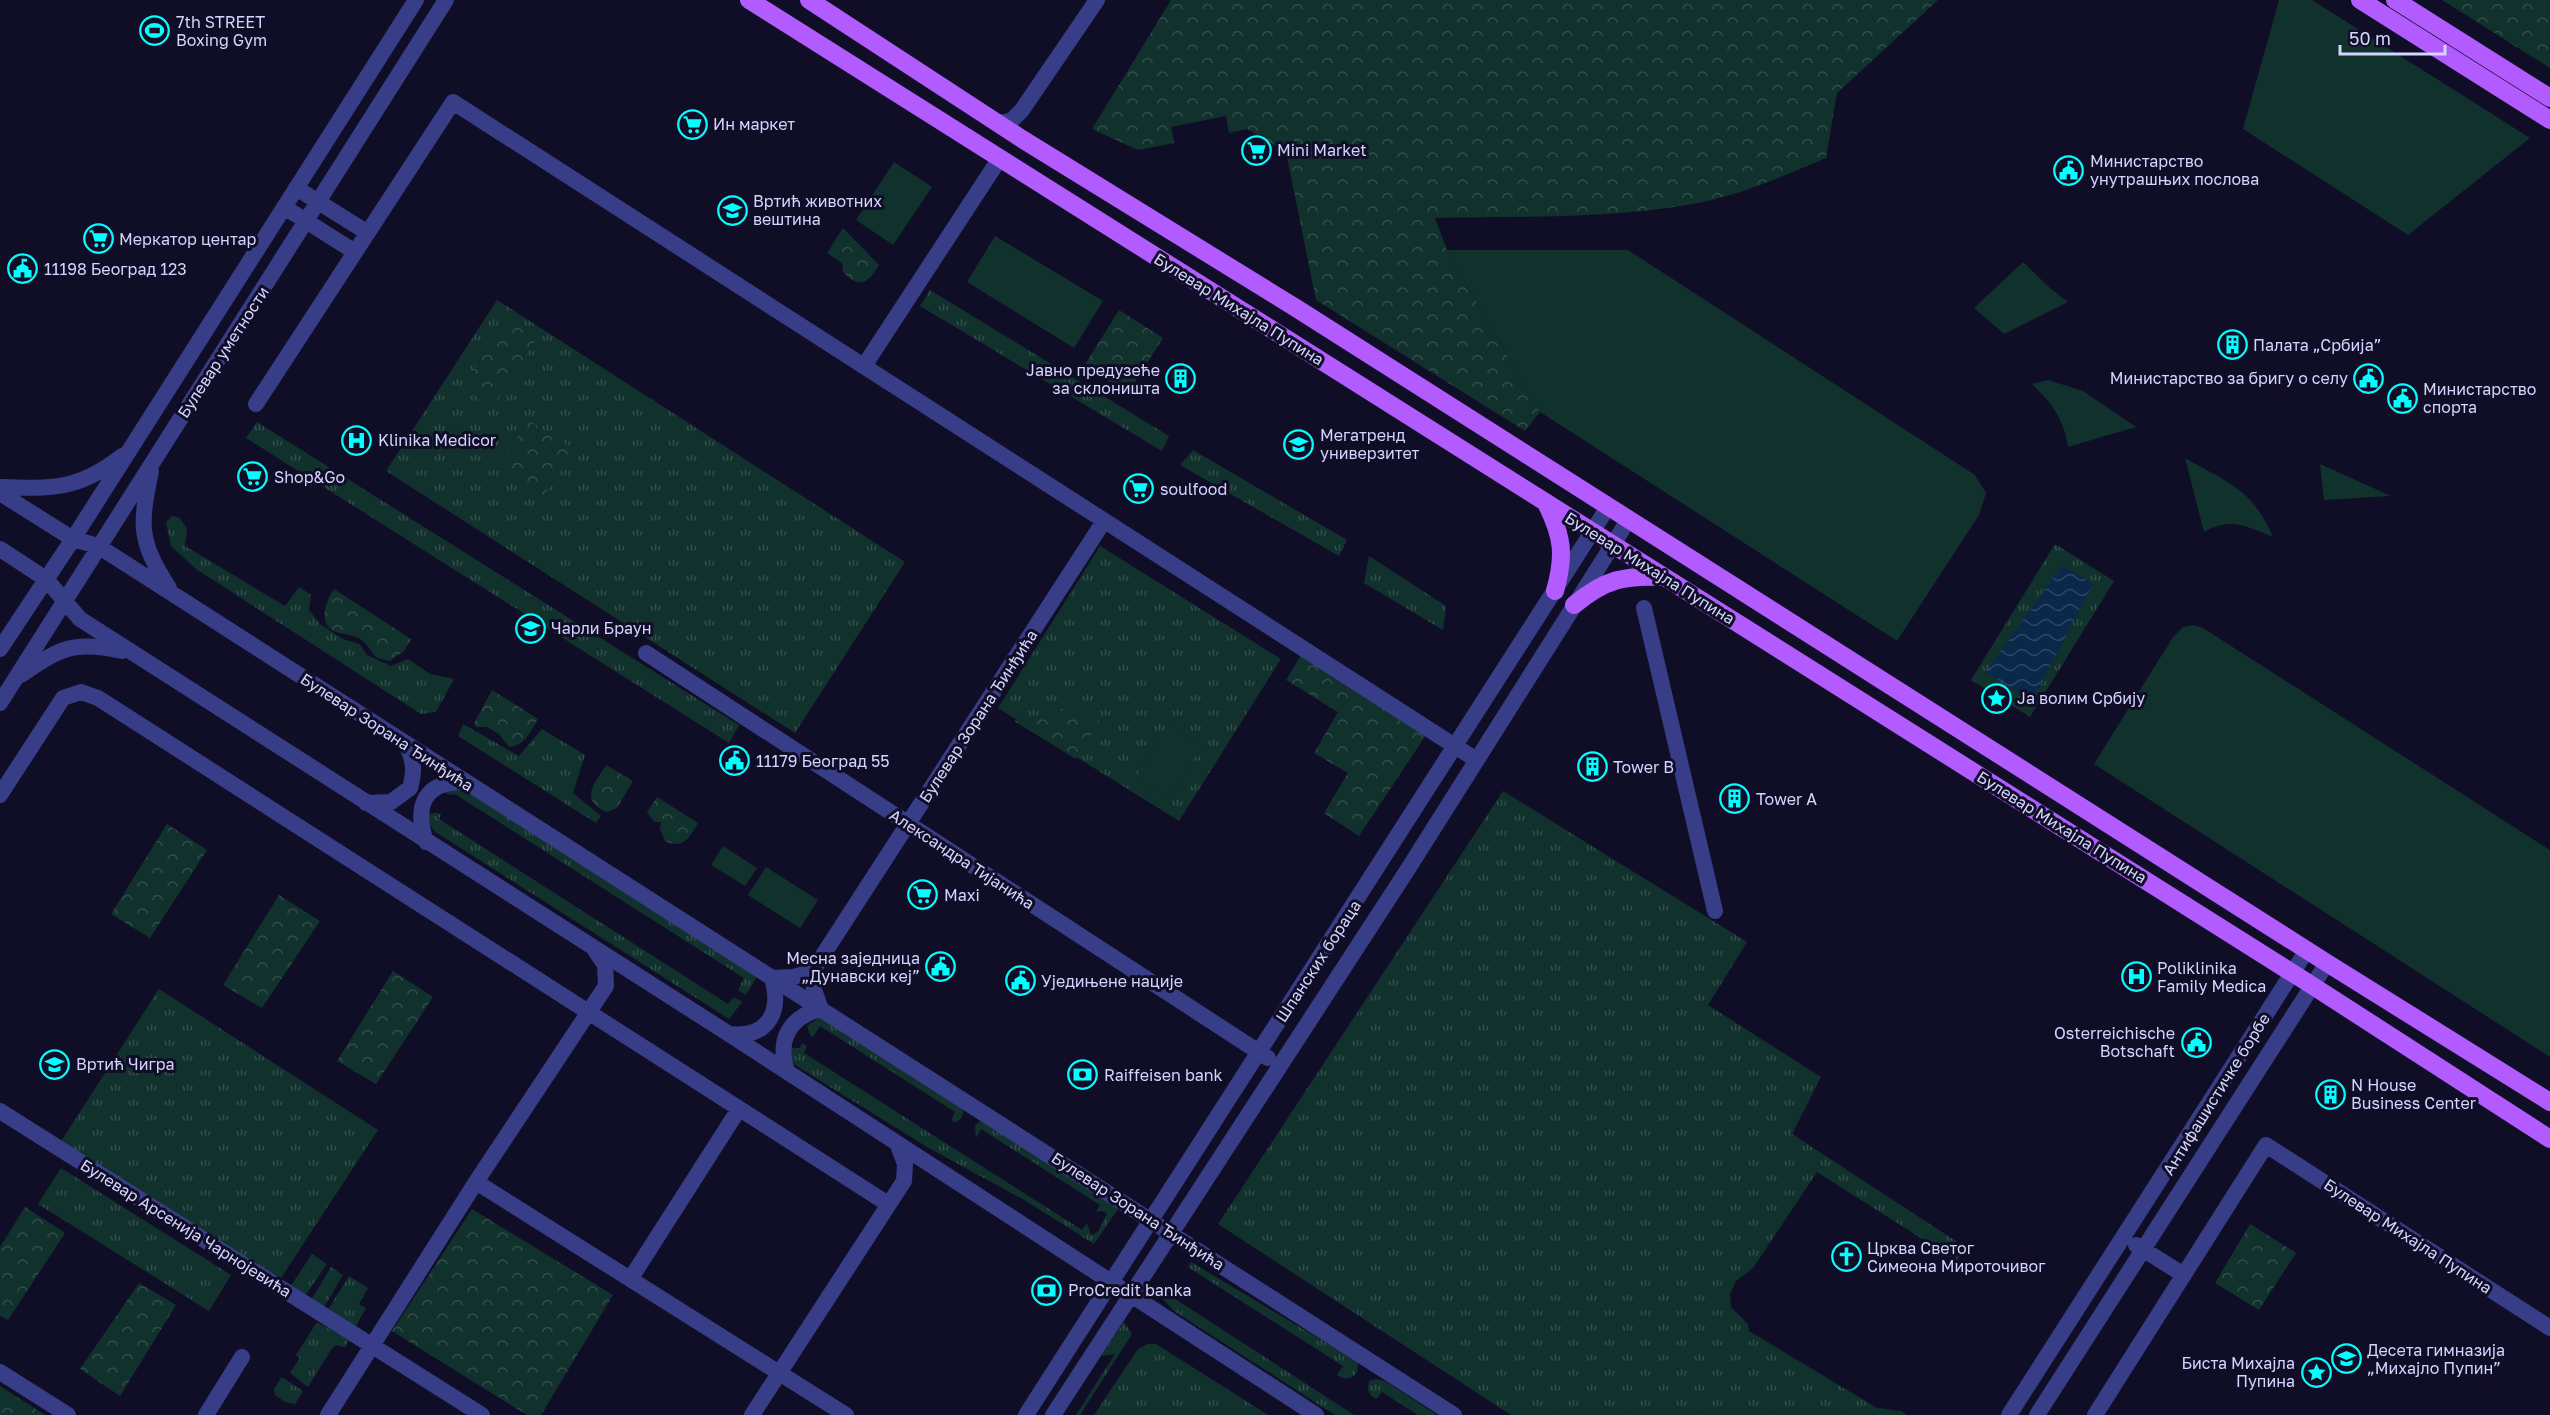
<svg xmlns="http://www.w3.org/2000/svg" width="2550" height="1415" viewBox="0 0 2550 1415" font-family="'Golos Text',sans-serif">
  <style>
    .grass { fill: url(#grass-tufts) }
    .park { fill: url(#park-crowns) }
    .garden { fill: #11312d }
    .water { fill: url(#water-waves) }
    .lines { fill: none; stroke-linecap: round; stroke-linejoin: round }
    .minor { stroke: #383d87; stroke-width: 16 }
    .major { stroke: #b25bff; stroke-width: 18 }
    .labels { text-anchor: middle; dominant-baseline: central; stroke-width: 6; stroke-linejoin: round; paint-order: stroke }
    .poi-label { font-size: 16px; fill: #d5d4ff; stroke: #100e27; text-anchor: start }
    .street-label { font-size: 16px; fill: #d5d4ff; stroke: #100e27 }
  </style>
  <defs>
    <pattern id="grass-tufts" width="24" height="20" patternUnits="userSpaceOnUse" patternTransform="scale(1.5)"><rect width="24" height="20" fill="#11312d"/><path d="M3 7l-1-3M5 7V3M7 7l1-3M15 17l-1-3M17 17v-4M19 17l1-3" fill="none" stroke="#334e4c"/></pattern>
    <pattern id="park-crowns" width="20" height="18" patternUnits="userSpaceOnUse" patternTransform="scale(1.5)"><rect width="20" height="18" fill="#11312d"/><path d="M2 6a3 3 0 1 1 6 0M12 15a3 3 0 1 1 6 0" fill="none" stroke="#334e4c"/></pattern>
    <pattern id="water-waves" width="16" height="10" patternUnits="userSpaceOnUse" patternTransform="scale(1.5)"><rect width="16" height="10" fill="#0a284a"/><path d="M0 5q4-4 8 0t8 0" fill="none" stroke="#2d4665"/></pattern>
  </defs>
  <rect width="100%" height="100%" fill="#100e27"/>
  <!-- grass -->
  <path class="grass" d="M930,290l239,146 -7,15 -242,-145z
    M497,300l408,262 -110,171 -409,-262z
    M257,422l482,303 -10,18 -483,-305z
    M1193,450l154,90 -8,16 -159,-91z
    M172,516l8,2 7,11 -2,17 100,60 14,-19 12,8 -2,15 11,14 23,15 16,5 8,11 24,11 17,-7 22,15 24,5 -18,33 -15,2 -225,-145 -25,-23 -5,-24z
    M2055,544l59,37 -84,136 -59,-37z
    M1100,546l181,113 -102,162 -181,-113z
    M1369,556l77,50 -3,24 -79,-47z
    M463,724l56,32 23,-27 43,26 -12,38 28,23 -5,7 -138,-87z
    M460,785l299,188 -13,22 -8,-5 6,-12 -289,-184 -5,1 -5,-2z
    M1503,791l244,151 -39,63 113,72 -29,57 173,113 -8,14 -140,-89 -64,96 -17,13 -6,13 1,13 17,17 1,7 128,77 24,3 6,4h-396l-293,-191z
    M436,813l5,1 -2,5 289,185 6,-7 8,5 -13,17 -295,-188 -7,-12 2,-5z
    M159,989l219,141 -99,151 -219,-138z
    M822,1016l142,93 -2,8 -5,5 -6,-1 4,-9 -135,-86 -7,11 -3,-2 -3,-9z
    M802,1043l5,3 -3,7 278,177 5,-7 4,12 7,-3 9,-18 -4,-3 -7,1 4,-7 -119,-76 -5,9 -1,-12 6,-6 139,86 -26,38 -68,-43 -99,-54 -132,-82 -6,-10 3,-7h8z
    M61,1168l170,107 -22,36 -171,-107z
    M312,1254l15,10 -22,32 -15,-9z
    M1191,1262l164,98 3,3c0,15 -10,19 -21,12l6,-9 -155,-99z
    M331,1267l12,8 -19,32 -13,-7z
    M349,1276l19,12 -9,16 7,4 -11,20 -28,-17z
    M1170,1287l3,2 -4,6 185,120h-19l-161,-104 -11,-12z
    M317,1322l32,18 -4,7 -9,-2 -4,3 -24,39 -18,-14 10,-15 -4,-3z
    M1124,1322l8,12 -52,81h-4l39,-61 -14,2z
    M1148,1344h8l112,71h-174l44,-66z
    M282,1377l21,14 -8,13 -10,-2 -10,-7 -1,-6z
    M1376,1379l9,2 52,34h-19l-36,-23 -6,7c-8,-5 -9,-8 -7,-18z"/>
  <!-- park -->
  <path class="park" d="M1171,0h767l-101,93 -11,65c-45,19 -90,39 -139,47 -83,14 -169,11 -252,13l12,32 93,162 -15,19 -209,-131 -30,-148 -39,-23 -18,4 -3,-17 -55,11 3,16 -36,7 -46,-21z
    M2442,0h108v68z
    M843,228l36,37c-11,18 -19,25 -36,7l-1,-9 -15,-10z
    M1119,310l44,28 -35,55 -44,-27z
    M505,318l32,20 -44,70 -32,-19z
    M528,420l46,29 -30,46 -45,-29z
    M334,589l77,50 -7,12 -14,10c-22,-4 -14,-7 -25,-18 -8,-8 -17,-8 -26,-10 -23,-6 -14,-31 -5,-44z
    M1301,655l125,80 -67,101 -35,-23 24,-40 -34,-20 24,-41 -52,-32z
    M492,690l46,29c-8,13 -13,27 -29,28l-10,-13 -12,-7h-11l-2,-4z
    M1074,706l26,14 -24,39 -62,-38z
    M606,765l27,16 -16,27 -10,4c-29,-12 -12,-29 -1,-47z
    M657,797l41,26c-8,14 -15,27 -33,18l-5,-12 1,-7h-7l-7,-10z
    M167,824l40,26 -57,88 -39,-24z
    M279,895l41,26 -58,87 -39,-23z
    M393,971l40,26 -57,87 -39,-23z
    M25,1207l40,26 -57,87 -8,-4v-69z
    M472,1209l141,86 -72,120h-14l-135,-84z
    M2250,1224l46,29 -37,57 -44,-27z
    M139,1283l37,22 -56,91 -40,-27z
    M0,1386l45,29h-45z"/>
  <!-- garden -->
  <path class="garden" d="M2279,0h33l218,138 -122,97 -165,-106z
    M894,162l38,25 -39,58 -37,-25z
    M995,236l108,65 -29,47 -107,-66z
    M1447,250h181l347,225 11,18 -7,22 -82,126 -357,-229z
    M2023,262l28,27 17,13 -64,32 -30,-26z
    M2048,380l35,11 53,36 -68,20c-5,-30 -15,-42 -36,-63z
    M2185,458c43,25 67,30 88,79 -28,-11 -41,-20 -69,-5z
    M2320,464l71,32 -67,4z
    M2194,625l9,3 347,222v207l-456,-293 79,-127 10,-10z
    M1169,724l34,21 -35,55 -33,-21z
    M723,846l34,22 -12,18 -34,-21z
    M766,867l52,33 -18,28 -52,-33z"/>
  <!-- water -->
  <path class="water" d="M2062,565l31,19 -61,117 -46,-29z"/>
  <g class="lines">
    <!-- minor -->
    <path class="minor" d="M998,123l13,-2 11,-11 75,-110
      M296,188l72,45
      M284,207l71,45
      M864,366l136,-208
      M256,404l197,-302 1022,657
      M151,471c-11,54 -13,69 18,117
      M0,487c52,2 79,3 122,-31
      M0,493l73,46 25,7 1356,869
      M0,549l46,30 34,40 649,415 587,381
      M1644,608l71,303
      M0,649l73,-110 343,-539
      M646,653l622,405
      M21,675c39,-27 53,-35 101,-24
      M0,703l446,-703
      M0,795l63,-97 18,-6 17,6 790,506
      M366,803l25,-1 19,-14c5,-17 4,-28 -4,-43
      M426,842c-12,-36 -2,-61 39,-60
      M821,1009l-7,-19 -2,-18 292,-451
      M730,1034c38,4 52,-22 42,-56l21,-1 19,-5
      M787,1071c-10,-31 2,-54 34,-62
      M0,1111l482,304
      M476,1182l370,233
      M2136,1245l48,30
      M631,1278l108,-169
      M0,1372l68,43
      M206,1415l36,-58
      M328,1415l148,-233 130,-196 -1,-21 -9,-13
      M752,1415l152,-234 1,-17 -8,-21
      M1026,1415l582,-908
      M1053,1415l355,-546 221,-350
      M2009,1415l298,-465
      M2037,1415l290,-452
      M2095,1415l171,-270 284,183"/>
    <!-- major -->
    <path class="major" d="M749,0l1564,986 237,153
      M809,0l213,139 274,169 1031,655 223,139
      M2360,0l190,120
      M2395,0l155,98
      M1546,503c17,34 19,52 9,88
      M1574,605c31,-26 51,-30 89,-28"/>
  </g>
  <!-- icons -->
  <defs>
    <symbol id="stadium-ring" viewBox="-11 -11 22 22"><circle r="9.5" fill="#100e27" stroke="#0ff" stroke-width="1.5"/><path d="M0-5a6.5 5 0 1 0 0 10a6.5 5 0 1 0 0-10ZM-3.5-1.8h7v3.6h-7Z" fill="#0ff"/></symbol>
    <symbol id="supermarket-ring" viewBox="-11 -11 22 22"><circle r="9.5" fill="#100e27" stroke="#0ff" stroke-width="1.5"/><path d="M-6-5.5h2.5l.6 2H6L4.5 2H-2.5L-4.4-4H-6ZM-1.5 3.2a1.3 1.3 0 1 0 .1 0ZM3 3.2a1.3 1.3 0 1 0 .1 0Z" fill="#0ff"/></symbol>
    <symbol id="civic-ring" viewBox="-11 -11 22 22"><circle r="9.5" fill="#100e27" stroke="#0ff" stroke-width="1.5"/><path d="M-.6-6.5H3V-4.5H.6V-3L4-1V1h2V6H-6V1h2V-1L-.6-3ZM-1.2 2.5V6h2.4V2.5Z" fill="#0ff"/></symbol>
    <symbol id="school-ring" viewBox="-11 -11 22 22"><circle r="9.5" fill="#100e27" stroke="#0ff" stroke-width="1.5"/><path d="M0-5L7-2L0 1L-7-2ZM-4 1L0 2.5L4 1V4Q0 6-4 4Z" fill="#0ff"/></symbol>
    <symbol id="building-ring" viewBox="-11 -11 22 22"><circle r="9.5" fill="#100e27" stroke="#0ff" stroke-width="1.5"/><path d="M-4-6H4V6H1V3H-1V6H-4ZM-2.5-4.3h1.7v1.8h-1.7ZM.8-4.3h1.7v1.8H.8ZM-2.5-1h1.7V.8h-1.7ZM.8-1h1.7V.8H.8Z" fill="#0ff"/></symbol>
    <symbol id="hospital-ring" viewBox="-11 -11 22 22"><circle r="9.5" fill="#100e27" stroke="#0ff" stroke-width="1.5"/><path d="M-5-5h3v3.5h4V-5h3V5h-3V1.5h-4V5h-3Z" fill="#0ff"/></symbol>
    <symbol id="university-ring" viewBox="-11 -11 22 22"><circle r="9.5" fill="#100e27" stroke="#0ff" stroke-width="1.5"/><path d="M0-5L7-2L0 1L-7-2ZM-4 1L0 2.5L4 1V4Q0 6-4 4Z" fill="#0ff"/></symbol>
    <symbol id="sight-ring" viewBox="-11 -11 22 22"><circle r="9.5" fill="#100e27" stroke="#0ff" stroke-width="1.5"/><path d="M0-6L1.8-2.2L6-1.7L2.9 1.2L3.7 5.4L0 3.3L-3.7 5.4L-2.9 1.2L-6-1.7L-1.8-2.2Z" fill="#0ff"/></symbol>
    <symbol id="bank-ring" viewBox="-11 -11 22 22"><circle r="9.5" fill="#100e27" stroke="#0ff" stroke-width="1.5"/><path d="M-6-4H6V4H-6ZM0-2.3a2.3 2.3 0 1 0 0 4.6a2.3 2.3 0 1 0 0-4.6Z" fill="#0ff"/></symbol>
    <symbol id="church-ring" viewBox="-11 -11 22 22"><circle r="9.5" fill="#100e27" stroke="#0ff" stroke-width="1.5"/><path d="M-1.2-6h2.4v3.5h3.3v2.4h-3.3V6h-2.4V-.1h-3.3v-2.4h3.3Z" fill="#0ff"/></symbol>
  </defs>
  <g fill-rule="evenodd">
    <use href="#stadium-ring" x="138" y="14" width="33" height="33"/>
    <use href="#supermarket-ring" x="676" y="108" width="33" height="33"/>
    <use href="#supermarket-ring" x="1240" y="134" width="33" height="33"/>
    <use href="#civic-ring" x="2052" y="154" width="33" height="33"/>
    <use href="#school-ring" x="716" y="194" width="33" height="33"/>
    <use href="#supermarket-ring" x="82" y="222" width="33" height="33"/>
    <use href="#civic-ring" x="6" y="252" width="33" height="33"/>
    <use href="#building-ring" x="2216" y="328" width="33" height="33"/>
    <use href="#civic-ring" x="2352" y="362" width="33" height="33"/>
    <use href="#building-ring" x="1164" y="362" width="33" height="33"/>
    <use href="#civic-ring" x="2386" y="382" width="33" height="33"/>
    <use href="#hospital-ring" x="340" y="424" width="33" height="33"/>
    <use href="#university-ring" x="1282" y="428" width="33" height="33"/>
    <use href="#supermarket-ring" x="236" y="460" width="33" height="33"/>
    <use href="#supermarket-ring" x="1122" y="472" width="33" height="33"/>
    <use href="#school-ring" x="514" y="612" width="33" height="33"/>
    <use href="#sight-ring" x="1980" y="682" width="33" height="33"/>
    <use href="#civic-ring" x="718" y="744" width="33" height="33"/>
    <use href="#building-ring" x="1576" y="750" width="33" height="33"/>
    <use href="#building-ring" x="1718" y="782" width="33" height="33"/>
    <use href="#supermarket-ring" x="906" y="878" width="33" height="33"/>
    <use href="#civic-ring" x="924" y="950" width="33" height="33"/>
    <use href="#hospital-ring" x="2120" y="960" width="33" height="33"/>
    <use href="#civic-ring" x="1004" y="964" width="33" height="33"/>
    <use href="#civic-ring" x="2180" y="1026" width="33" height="33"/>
    <use href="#school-ring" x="38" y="1048" width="33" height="33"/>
    <use href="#bank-ring" x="1066" y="1058" width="33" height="33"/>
    <use href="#building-ring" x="2314" y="1078" width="33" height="33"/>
    <use href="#church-ring" x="1830" y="1240" width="33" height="33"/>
    <use href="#bank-ring" x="1030" y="1274" width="33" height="33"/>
    <use href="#school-ring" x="2330" y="1342" width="33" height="33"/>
    <use href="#sight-ring" x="2300" y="1356" width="33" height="33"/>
  </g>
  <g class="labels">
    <!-- poi labels -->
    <g class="poi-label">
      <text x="176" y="22">7th STREET<tspan x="176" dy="18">Boxing Gym</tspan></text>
      <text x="713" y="124">Ин маркет</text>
      <text x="1277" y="150">Mini Market</text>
      <text x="2090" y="161">Министарство<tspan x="2090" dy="18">унутрашњих послова</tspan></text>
      <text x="753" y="201">Вртић животних<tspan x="753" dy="18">вештина</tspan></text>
      <text x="119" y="239">Меркатор центар</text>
      <text x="44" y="269">11198 Београд 123</text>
      <text x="2253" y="345">Палата „Србија”</text>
      <text x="1160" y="370" text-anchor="end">Јавно предузеће<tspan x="1160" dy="18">за склоништа</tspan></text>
      <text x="2348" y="378" text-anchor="end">Министарство за бригу о селу</text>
      <text x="2423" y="389">Министарство<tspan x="2423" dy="18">спорта</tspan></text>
      <text x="1320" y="435">Мегатренд<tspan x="1320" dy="18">универзитет</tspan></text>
      <text x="378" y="440">Klinika Medicor</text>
      <text x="274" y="477">Shop&amp;Go</text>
      <text x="1160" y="489">soulfood</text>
      <text x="551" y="628">Чарли Браун</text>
      <text x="2017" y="698">Ја волим Србију</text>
      <text x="756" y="761">11179 Београд 55</text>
      <text x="1613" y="767">Tower B</text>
      <text x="1756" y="799">Tower A</text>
      <text x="944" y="895">Maxi</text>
      <text x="920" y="958" text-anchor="end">Месна заједница<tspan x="920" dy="18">„Дунавски кеј”</tspan></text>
      <text x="2157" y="968">Poliklinika<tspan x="2157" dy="18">Family Medica</tspan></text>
      <text x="1041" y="981">Уједињене нације</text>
      <text x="2175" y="1033" text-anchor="end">Osterreichische<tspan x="2175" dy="18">Botschaft</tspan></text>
      <text x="76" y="1064">Вртић Чигра</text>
      <text x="1104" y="1075">Raiffeisen bank</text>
      <text x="2351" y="1085">N House<tspan x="2351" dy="18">Business Center</tspan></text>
      <text x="1867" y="1248">Црква Светог<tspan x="1867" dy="18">Симеона Мироточивог</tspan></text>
      <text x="1068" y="1290">ProCredit banka</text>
      <text x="2367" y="1350">Десета гимназија<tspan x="2367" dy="18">„Михајло Пупин”</tspan></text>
      <text x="2295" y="1363" text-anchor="end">Биста Михајла<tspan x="2295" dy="18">Пупина</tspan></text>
    </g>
    <!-- street labels -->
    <g class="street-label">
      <text transform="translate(1239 309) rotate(32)">Булевар Михајла Пупина</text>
      <text transform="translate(223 352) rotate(-57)">Булевар уметности</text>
      <text transform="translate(1650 568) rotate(32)">Булевар Михајла Пупина</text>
      <text transform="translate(978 716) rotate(-57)">Булевар Зорана Ђинђића</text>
      <text transform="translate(387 732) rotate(33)">Булевар Зорана Ђинђића</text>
      <text transform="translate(2062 827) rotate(32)">Булевар Михајла Пупина</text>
      <text transform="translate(962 859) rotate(33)">Александра Тијанића</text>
      <text transform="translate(1318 961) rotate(-57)">Шпанских бораца</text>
      <text transform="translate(2216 1094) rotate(-58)">Антифашистичке борбе</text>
      <text transform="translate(1138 1211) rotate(33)">Булевар Зорана Ђинђића</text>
      <text transform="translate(186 1228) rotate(32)">Булевар Арсенија Чарнојевића</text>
      <text transform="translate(2408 1236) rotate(33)">Булевар Михајла Пупина</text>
    </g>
  </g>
  <!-- scale -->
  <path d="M2340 45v9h105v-9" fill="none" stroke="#d5d4ff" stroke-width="3"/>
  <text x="2349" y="45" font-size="18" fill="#d5d4ff" stroke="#100e27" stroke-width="4.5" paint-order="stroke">50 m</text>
</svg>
